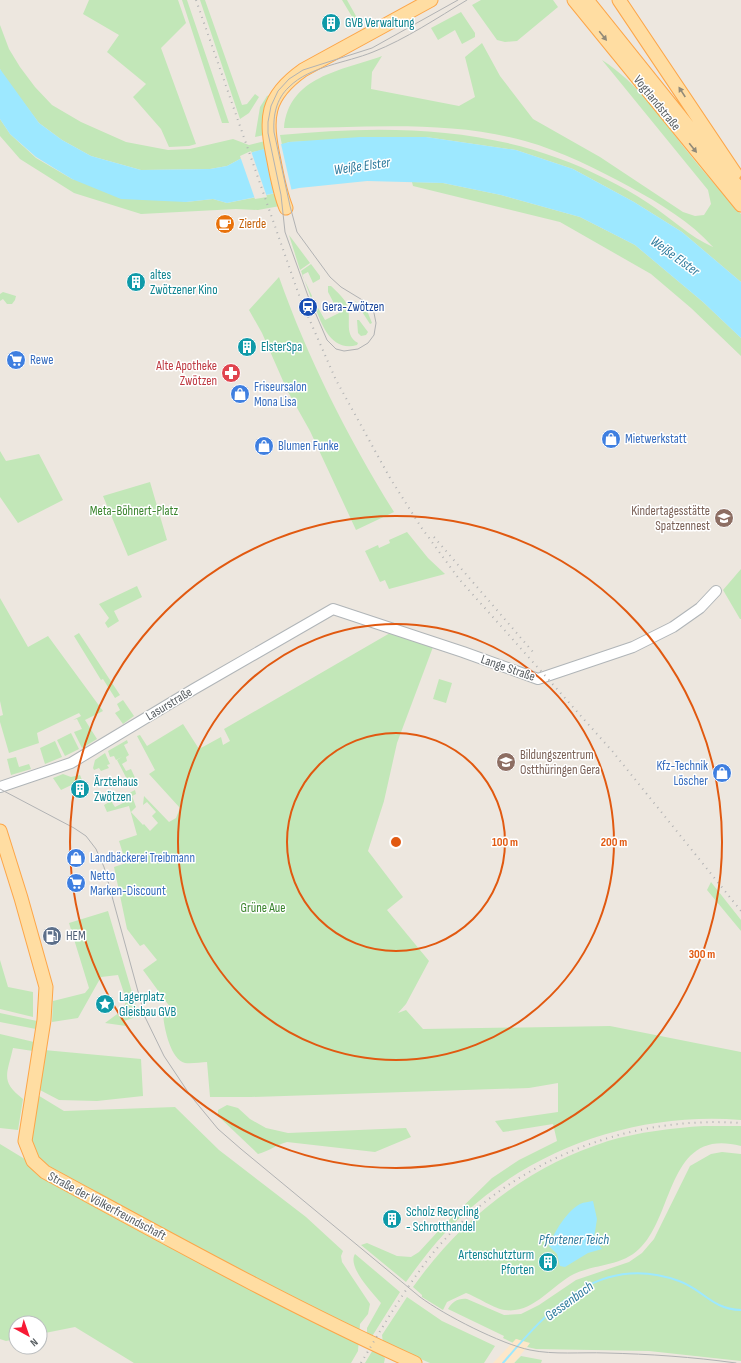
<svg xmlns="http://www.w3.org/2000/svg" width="741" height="1363" viewBox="0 0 741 1363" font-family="'Sofia Sans Condensed',sans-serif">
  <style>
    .green { fill: #c2e7b8 }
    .sand { fill: #fde7c9 }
    .water { fill: #9de8ff }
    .pier { fill: #ede7df }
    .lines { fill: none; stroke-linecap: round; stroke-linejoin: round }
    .stream { stroke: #9de8ff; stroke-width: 2 }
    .minor-casing { stroke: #b0b5b8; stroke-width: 12 }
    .major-casing { stroke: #fda648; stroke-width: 15 }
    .minor { stroke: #fff; stroke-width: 10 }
    .major { stroke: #ffdda2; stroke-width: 13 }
    .tram { stroke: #b1b2b3; stroke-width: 1 }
    .rail { stroke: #b1b2b3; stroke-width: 2; stroke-dasharray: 1 5; stroke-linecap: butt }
    .oneway { fill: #928a78 }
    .ring { fill: none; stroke: #e15910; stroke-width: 2 }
    .labels { text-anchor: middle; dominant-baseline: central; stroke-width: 3; stroke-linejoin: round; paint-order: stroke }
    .culture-label { font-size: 13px; fill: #0d838f; stroke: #fff; text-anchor: start }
    .street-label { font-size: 13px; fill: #585e62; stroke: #fff }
    .food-label { font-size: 13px; fill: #c56008; stroke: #fff; text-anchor: start }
    .transit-label { font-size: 13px; fill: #164399; stroke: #fff; text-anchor: start }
    .shop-label { font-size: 13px; fill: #366cbe; stroke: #fff; text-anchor: start }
    .health-label { font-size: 13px; fill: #be3a42; stroke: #fff; text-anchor: end }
    .park-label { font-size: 13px; fill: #3a842d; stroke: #fff }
    .education-label { font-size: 13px; fill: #785e54; stroke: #fff; text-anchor: end }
    .service-label { font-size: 13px; fill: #4e5e75; stroke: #fff; text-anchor: start }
    .water-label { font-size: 14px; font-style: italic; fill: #2d7a9d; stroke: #fff }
    .centre { fill: #e15910; stroke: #fff; stroke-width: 2 }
    .ring-label { font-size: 12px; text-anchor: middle; font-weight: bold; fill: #e15910; stroke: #fff; stroke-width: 3; stroke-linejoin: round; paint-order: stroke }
  </style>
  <rect width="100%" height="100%" fill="#ede7df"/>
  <!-- green -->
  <path class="green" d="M89,0h89l8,23 -25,25 35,96 -7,2 -20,1 -8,-18 -28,-32 13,-13 -39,-32 12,-17 -36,-21z
    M182,0h5l42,123h-7z
    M200,0h5l37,105 5,-1 8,-10 4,3 -10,16 -9,6z
    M342,0h5l14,25 -3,2 -1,-2z
    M481,0h72l5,7 -41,34 -12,1 -8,-2 -25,-35z
    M461,12l14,21v4l-13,7 -7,-14 -17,10 -7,-12z
    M0,25l9,24 11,18 15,20 17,18 29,17 45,20 42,8 22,-1 43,-10 16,6 16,-4 2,8 -14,3 -26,14 -17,3 -69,1 -50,-14 -29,-16 -23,-17 -37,-49 -2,-5z
    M482,43l18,33 33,43 67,38 83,55 12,4 9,-1 7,-11 -3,-14 -106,-130c37,24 58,57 85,91 17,22 36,42 54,63v68l-59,-50 -48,-30 -61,-33 -57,-19 -90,-13 -137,5 -7,3 -2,-10c112,-11 224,-9 326,44 14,7 29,15 42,24 22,14 42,34 65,44 -22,-25 -54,-44 -83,-60 -33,-18 -69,-36 -105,-46 -78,-22 -162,-13 -241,-13 5,-52 57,-57 98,-72l-10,16 -1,17 88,17 16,-9 -10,-40z
    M270,95l-6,19v21l-9,2 5,-30 7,-11z
    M0,119l10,15 26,24 36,21 114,23 27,-3 14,4 50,-10 3,13 -22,4 -22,-1 -95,5 -67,-21 -54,-34 -20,-23z
    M412,182l31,1 58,12 79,22 55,28 68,57 38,36v18l-50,-48 -40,-34 -91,-52 -147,-36z
    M289,235l21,28 -10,7z
    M311,264l9,12v3l-7,4 -5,-11 -6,3 10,21 -1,2 -10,-27z
    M279,277c29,82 69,161 115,235l-38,18 -46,-99 -23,-41 -25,-57 -13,-23z
    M328,286h3c6,6 15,13 17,22 3,13 -4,27 10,35l-1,2c-25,7 -35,-19 -42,-38l2,-1 8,14 14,-7 -11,-21z
    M3,292l13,4 -1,4 -3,4h-5l-4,-5 -3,2v-7z
    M355,301l11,7 6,15 -2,1z
    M357,320h2l9,12 -2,3 -5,1 -3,-3z
    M0,451l6,10 33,-7 24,46 -45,23 -18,-26z
    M150,482l17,58 -39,16 -25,-60z
    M407,532l21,26 17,16 -56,15 -4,-9 -5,2 -15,-31 13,-6 1,3 11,-5 -1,-3z
    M741,569v50h-1l-17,-29z
    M137,586l5,11 -28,14 5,10 -11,7 -3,-5 4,-5 -10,-14z
    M0,598l28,49 20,-11 55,75 -18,9 12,19 -15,9 -8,-16 8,-3 -5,-10 -4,1 8,-4 -2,-3 -42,20 2,10 -30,10 -9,-31v-6l3,-1 -3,-14z
    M79,633l41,62 -5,3 -12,-19 -2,1 -27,-44z
    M390,633l43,14 -36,96 -13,58 -16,50 35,46 -16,13 42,51 -23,43 -8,9 8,-3 17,19 187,-3 131,26v68c-101,-8 -204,26 -278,95 -22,20 -40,43 -57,67l-45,-37 6,-2 30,13 14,1 8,-5 23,-25 50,-49 27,-18 38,-19 -4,-17 -50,8 -8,-11 63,-9v-29l-29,5 -278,9h-41l-3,-35c-6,0 -15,2 -22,1 -15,-4 -21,-36 -22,-49l7,-7 -27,-37 14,-10 -13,-16 -4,2 -13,-17 -13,-62 12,-4 -7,-22 18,-6 -8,-29 -22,6 -3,-7 7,-4 4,6 14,-7 -2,-6 8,-4 1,4 -4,2 4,11 -5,5 12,13 1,-1 6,7 8,-8 -6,-7 4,-4 -9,-10 -4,3 1,-9 25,26 7,-4 4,-10 -31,-34 6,-4 -18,-34 3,-1 7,11 36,-22 16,25 22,-12 2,8 7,-4 -6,-12z
    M439,679l13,4 -6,20 -13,-4z
    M123,700l11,16 -11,8 -8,-11 5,-3 -3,-6z
    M71,733l8,16 -14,7 -8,-16z
    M127,740l1,3 -4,2 5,10 -3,2 1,4 -5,3 4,7 5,-2 6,13 -6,5 -14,-27 5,-3 -6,3 -2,-4 -4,1 -2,-6z
    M55,741l7,16 -17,7 -5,-16z
    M105,753l5,11 -3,1 2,3 -8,3 -2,-3 -5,2 -1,-2 2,-8z
    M16,757l3,10 10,-3 2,5 -20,6 -4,-16z
    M63,774l8,3 9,-2 2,5 -21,10 -8,-12z
    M711,882l30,38v11l-34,-41z
    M108,911l31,105 -15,5 2,5 -21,-3 19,-14 2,-10 -8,-24 -17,2 -23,41 -26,4 1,-21 32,-8 4,-5 -20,-65z
    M0,960l8,27 25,5v25l-33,-8z
    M0,1013l37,8 -1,8 -36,-7z
    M0,1034l34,8 -1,9 -20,-3c-6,27 -13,33 10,51l-5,31 -18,-2z
    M44,1050l97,9 2,37 -46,5 -38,-1 -21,-11z
    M36,1094l28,17 111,-4 44,43 87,67 37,34 -2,5 1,6 28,42 -2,10 -8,10 -2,27 -7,12h-217l-59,-36 -35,7v-11h-24v16l-10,2 -6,-2v-195l28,17z
    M227,1105l11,3 12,11 16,9 22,5 118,-5 5,9 -36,15 -88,-10c-11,3 -18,9 -29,12l-40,-38v-6z
    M704,1126h37v20c-74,-20 -66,70 -102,103 -17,17 -44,15 -65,25 -22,11 -41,40 -69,36 -10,-1 -28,-13 -39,-17l-19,9 -4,8 -21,-13v-2l-9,-8c49,-69 114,-120 195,-146 31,-9 64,-13 96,-15z
    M722,1152l19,2v207l-92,-10 -113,-2 -9,-2 2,-3 -13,-5 -3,4 -10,-5 1,-2 -56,-27c4,-7 10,-11 19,-10l37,16 17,-1 18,-9 37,-25 53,-18 13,-9 12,-14 36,-73 21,-12z
    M355,1254l45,38 -29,46 -4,-3v-7l14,-25c-9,-11 -34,-36 -26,-49z
    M407,1297l35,24 53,25 -11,17h-54l-47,-20 -1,-8z
    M374,1348l11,10 -1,5h-19z
    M521,1356l21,4 -1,3h-27z"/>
  <!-- sand -->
  <path class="sand" d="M516,1339l14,4 -16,20h-21z"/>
  <!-- water -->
  <path class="water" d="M0,69l39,54 23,17 29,16 50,14 69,-1 17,-3 26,-14 36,-10 71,-5h66l90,13 57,19 61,33 48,30 59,50v56l-38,-36 -68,-57 -55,-28 -79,-22 -58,-12 -76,-2 -68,7 -72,15 -14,-4 -27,3 -65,-3 -49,-20 -36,-22 -26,-23 -10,-15z
    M593,1201l4,18 -3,19 8,11 -14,4 -23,14 -5,-1 -3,-12 -8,-8c5,-14 18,-35 31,-42 4,-2 9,-2 13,-3z"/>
  <!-- pier -->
  <path class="pier" d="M281,144l11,48 -16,3 -9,-48z
    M251,151l16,46 -12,2 -15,-43z"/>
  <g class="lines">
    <!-- stream -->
    <path class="stream" d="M503,1363c47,-55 97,-111 176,-82 25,9 32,28 62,29"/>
    <defs>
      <path id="minor" d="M0,787l71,-24 123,-74 139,-80 130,43 75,27 95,-32 40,-20 27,-19 16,-17"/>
      <path id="major" d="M574,0l167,205
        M587,0l133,166 21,24
        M619,0l116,173
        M286,208c-6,-15 -9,-31 -12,-47 -9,-43 -9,-64 29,-91l128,-70
        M0,831l21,67 25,89 -2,33 -19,121 8,20 12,11c122,66 244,134 370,191"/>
    </defs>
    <!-- minor casing -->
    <use href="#minor" class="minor-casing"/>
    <!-- major casing -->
    <use href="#major" class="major-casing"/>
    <!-- minor -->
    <use href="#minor" class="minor"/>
    <!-- major -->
    <use href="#major" class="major"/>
    <!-- tram -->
    <path class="tram" d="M458,0l-86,48 -69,22 -14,9 -11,12 -7,15 -3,16v11l13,62 4,37 23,64 19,44 9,9 8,2 14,-2 10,-6 6,-8 2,-12 -2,-10 -10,-12 -23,-14 -11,-10 -33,-45 -7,-26 -16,-74c-1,-16 2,-33 15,-45 21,-21 57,-24 84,-35 33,-13 64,-34 94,-52
      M0,789l74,39 12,8 10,13 8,18 41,150 19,39 26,39 28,34 23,20 179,148c24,18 81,47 110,53 24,5 51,2 76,3 43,1 87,4 130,10"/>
    <!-- rail -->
    <path class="rail" d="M196,0l104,298 36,82 54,98 31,49 38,52 154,173 128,159
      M434,537l99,115
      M361,1363c24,-40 47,-80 77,-116 74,-86 190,-132 303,-124"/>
  </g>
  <!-- one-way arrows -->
  <defs><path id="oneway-solid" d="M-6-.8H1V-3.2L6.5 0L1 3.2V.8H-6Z"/></defs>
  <g class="oneway">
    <use href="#oneway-solid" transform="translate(603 36) rotate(51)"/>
    <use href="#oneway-solid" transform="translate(682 92) rotate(-123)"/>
    <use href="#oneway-solid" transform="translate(693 148) rotate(51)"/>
  </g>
  <!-- distance rings -->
  <g class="ring">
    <circle cx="396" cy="842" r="109"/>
    <circle cx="396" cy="842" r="218"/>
    <circle cx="396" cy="842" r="326"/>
  </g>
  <!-- icons -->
  <defs>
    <symbol id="building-disc" viewBox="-11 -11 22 22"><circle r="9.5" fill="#0f9aa8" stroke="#fff"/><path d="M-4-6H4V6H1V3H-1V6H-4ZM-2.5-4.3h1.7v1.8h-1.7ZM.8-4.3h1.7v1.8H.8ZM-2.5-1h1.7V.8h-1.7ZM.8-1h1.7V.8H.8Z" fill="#fff"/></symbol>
    <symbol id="cafe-disc" viewBox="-11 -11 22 22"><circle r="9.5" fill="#e8710a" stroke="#fff"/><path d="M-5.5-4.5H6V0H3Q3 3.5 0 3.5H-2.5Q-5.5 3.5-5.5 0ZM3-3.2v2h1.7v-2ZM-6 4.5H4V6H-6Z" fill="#fff"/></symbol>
    <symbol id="station-disc" viewBox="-11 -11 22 22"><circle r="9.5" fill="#1a4fb4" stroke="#fff"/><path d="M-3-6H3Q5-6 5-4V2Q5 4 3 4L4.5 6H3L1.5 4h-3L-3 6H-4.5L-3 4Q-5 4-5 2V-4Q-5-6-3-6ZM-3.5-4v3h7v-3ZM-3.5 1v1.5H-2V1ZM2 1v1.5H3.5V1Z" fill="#fff"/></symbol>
    <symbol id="supermarket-disc" viewBox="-11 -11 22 22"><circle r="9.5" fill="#3f7fe0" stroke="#fff"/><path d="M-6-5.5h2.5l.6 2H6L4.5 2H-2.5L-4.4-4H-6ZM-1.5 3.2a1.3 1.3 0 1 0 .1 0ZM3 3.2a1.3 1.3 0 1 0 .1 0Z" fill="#fff"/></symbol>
    <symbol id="pharmacy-disc" viewBox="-11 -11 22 22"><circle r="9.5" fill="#e0444e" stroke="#fff"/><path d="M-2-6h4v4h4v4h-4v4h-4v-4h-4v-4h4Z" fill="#fff"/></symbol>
    <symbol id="shop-disc" viewBox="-11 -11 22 22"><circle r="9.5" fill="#3f7fe0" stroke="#fff"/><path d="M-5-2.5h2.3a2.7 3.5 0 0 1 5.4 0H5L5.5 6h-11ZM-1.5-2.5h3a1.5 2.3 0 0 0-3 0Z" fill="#fff"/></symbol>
    <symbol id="school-disc" viewBox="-11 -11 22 22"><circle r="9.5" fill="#8d6e63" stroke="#fff"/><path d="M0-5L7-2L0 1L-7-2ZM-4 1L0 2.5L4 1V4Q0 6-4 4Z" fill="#fff"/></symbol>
    <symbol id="fuel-disc" viewBox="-11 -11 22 22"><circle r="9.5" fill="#5c6f8a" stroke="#fff"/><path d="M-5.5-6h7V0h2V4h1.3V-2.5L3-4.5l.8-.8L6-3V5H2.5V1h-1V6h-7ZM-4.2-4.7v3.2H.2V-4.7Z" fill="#fff"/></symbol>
    <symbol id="sight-disc" viewBox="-11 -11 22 22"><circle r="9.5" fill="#0f9aa8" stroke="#fff"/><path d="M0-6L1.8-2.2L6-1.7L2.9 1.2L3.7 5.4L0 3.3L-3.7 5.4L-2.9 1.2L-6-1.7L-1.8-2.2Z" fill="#fff"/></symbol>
  </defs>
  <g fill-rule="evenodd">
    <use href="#building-disc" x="320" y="12" width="22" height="22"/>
    <use href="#cafe-disc" x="214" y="213" width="22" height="22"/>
    <use href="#building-disc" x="125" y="271" width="22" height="22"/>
    <use href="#station-disc" x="297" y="296" width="22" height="22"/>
    <use href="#building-disc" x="236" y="336" width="22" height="22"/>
    <use href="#supermarket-disc" x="5" y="349" width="22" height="22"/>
    <use href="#pharmacy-disc" x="220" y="362" width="22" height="22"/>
    <use href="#shop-disc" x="229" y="383" width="22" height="22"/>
    <use href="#shop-disc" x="600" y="428" width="22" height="22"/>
    <use href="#shop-disc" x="253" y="435" width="22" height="22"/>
    <use href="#school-disc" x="713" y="507" width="22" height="22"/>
    <use href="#school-disc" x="495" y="751" width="22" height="22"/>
    <use href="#shop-disc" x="711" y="762" width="22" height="22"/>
    <use href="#building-disc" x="69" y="778" width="22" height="22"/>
    <use href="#shop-disc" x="65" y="847" width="22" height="22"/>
    <use href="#supermarket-disc" x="65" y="872" width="22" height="22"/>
    <use href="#fuel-disc" x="41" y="925" width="22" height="22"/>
    <use href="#sight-disc" x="94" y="993" width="22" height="22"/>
    <use href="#building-disc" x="381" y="1208" width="22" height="22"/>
    <use href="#building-disc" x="537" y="1251" width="22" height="22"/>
  </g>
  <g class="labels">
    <!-- culture labels -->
    <g class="culture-label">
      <text x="345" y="23">GVB Verwaltung</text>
      <text x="150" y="275">altes<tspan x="150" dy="15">Zwötzener Kino</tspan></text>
      <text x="261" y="347">ElsterSpa</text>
      <text x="94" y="782">Ärztehaus<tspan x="94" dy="15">Zwötzen</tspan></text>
      <text x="119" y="997">Lagerplatz<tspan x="119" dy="15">Gleisbau GVB</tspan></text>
      <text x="406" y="1212">Scholz Recycling<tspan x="406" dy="15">- Schrotthandel</tspan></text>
      <text x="534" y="1255" text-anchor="end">Artenschutzturm<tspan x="534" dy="15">Pforten</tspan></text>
    </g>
    <!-- street labels -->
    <g class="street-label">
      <text transform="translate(657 103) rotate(51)">Vogtlandstraße</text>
      <text transform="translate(508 668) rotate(19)">Lange Straße</text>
      <text transform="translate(169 704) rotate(-31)">Lasurstraße</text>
      <text transform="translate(107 1206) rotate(28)">Straße der Völkerfreundschaft</text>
    </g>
    <!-- food labels -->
    <g class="food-label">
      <text x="239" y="224">Zierde</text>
    </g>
    <!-- transit labels -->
    <g class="transit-label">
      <text x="322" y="307">Gera-Zwötzen</text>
    </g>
    <!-- shop labels -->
    <g class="shop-label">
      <text x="30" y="360">Rewe</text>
      <text x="254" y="387">Friseursalon<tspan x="254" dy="15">Mona Lisa</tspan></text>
      <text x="625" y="439">Mietwerkstatt</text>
      <text x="278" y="446">Blumen Funke</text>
      <text x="708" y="766" text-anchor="end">Kfz-Technik<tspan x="708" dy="15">Löscher</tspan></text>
      <text x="90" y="858">Landbäckerei Treibmann</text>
      <text x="90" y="876">Netto<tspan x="90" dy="15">Marken-Discount</tspan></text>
    </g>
    <!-- health labels -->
    <g class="health-label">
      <text x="217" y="366">Alte Apotheke<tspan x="217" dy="15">Zwötzen</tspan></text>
    </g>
    <!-- park labels -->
    <g class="park-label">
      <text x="134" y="511">Meta-Böhnert-Platz</text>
      <text x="263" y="908">Grüne Aue</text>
    </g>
    <!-- education labels -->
    <g class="education-label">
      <text x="710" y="511">Kindertagesstätte<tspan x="710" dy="15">Spatzennest</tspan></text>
      <text x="520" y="755" text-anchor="start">Bildungszentrum<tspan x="520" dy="15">Ostthüringen Gera</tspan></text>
    </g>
    <!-- service labels -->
    <g class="service-label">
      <text x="66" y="936">HEM</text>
    </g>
    <!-- water labels -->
    <g class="water-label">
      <text transform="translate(362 166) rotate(-8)">Weiße Elster</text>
      <text transform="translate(675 256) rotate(36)">Weiße Elster</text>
      <text x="574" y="1239">Pfortener Teich</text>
      <text transform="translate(569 1301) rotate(-36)">Gessenbach</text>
    </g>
  </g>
  <circle cx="396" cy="842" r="6" class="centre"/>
  <g class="ring-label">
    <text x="505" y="846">100 m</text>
    <text x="614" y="846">200 m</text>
    <text x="702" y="958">300 m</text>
  </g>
  <!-- north arrow -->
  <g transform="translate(28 1335) rotate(140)"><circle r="19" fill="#ffffff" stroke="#bcbfc0"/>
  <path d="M0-3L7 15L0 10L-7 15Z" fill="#f71a35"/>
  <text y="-6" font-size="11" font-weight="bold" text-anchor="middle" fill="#585e62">N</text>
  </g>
</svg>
